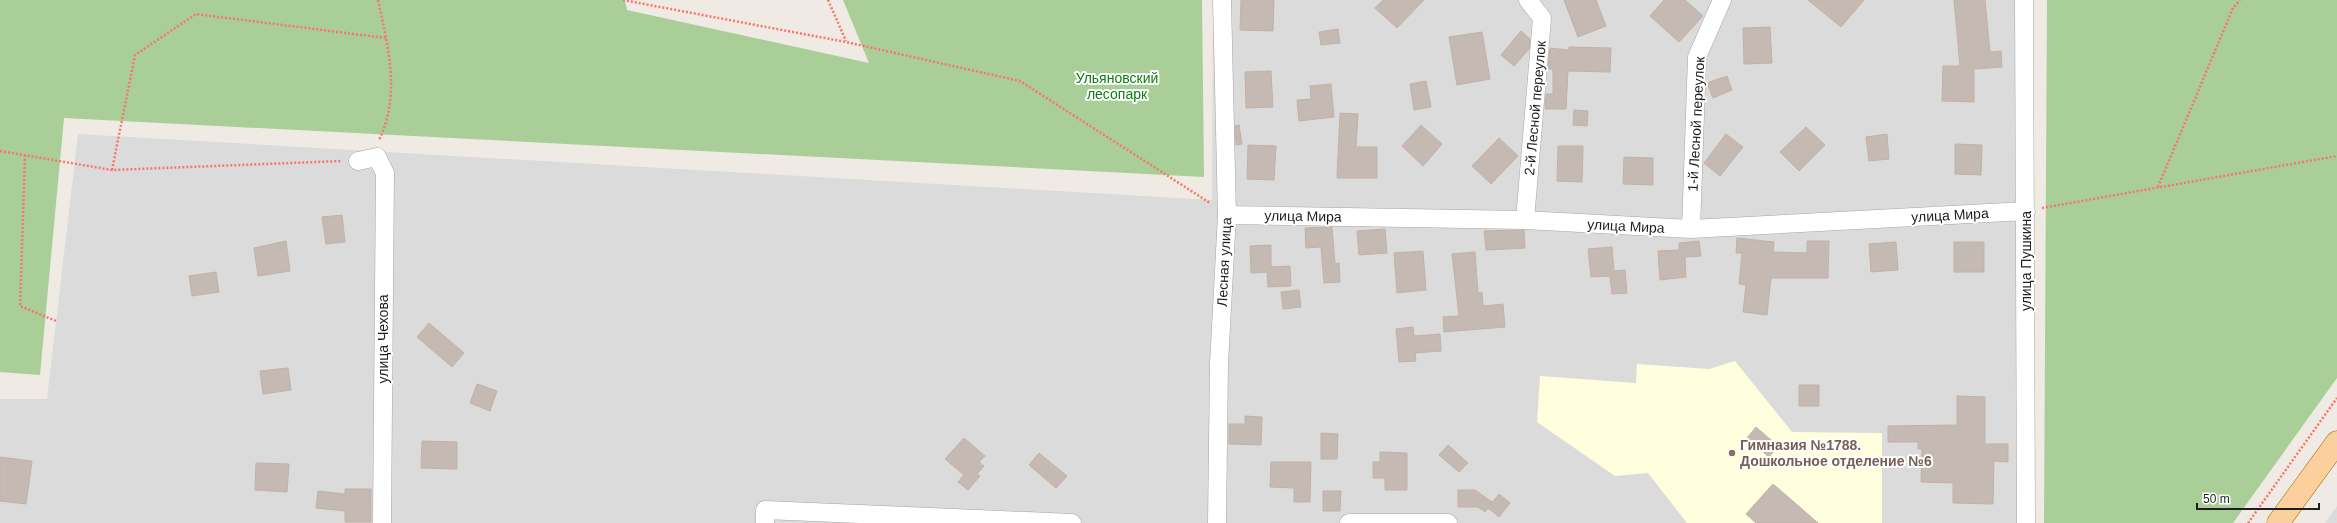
<svg xmlns="http://www.w3.org/2000/svg" width="2337" height="523" viewBox="0 0 2337 523" font-family="Helvetica,sans-serif">
  <style>
    .residential { fill: #dcdbdb }
    .education { fill: #fffedd }
    .forest { fill: #aace98 }
    .building { fill: #c4bab3; stroke: #c1b1a6 }
    .lines { fill: none; stroke-linecap: round; stroke-linejoin: round }
    .minor-casing { stroke: #a5a5a5; stroke-width: 19 }
    .major-casing { stroke: #986100; stroke-width: 23 }
    .path { stroke: #fa746a; stroke-width: 2.5; stroke-dasharray: 2 2; stroke-linecap: butt }
    .minor { stroke: #fff; stroke-width: 18 }
    .major { stroke: #fcd09c; stroke-width: 22 }
    .education-dot { fill: #8d6e63; stroke: #fff; stroke-width: 1.5 }
    .labels { text-anchor: middle; dominant-baseline: central; stroke-width: 4; stroke-linejoin: round; paint-order: stroke }
    .park-label { font-size: 14px; fill: #0b7d11; stroke: #fff }
    .street-label { font-size: 14px; fill: #1e1e1e; stroke: #fff }
    .education-label { font-size: 14px; font-weight: bold; fill: #785e54; stroke: #fff; text-anchor: start }
  </style>
  <rect width="100%" height="100%" fill="#efebe4"/>
  <!-- residential -->
  <path class="residential" d="M1213,0h818l-1,523h-2030v-124h47l31,-265 1134,66z
    M2337,506v17h-12z"/>
  <!-- education -->
  <path class="education" d="M1735,361l57,71 90,1v90h-195l-39,-50 -33,3 -78,-54 3,-46 96,7 1,-19 72,5z"/>
  <!-- forest -->
  <path class="forest" d="M0,0h625l2,10 242,53 -26,-63h359l2,177 -1140,-59 -24,257 -40,-3z
    M2047,0h290v378l-104,145h-189z"/>
  <!-- building -->
  <path class="building" d="M1241,0h33l-1,31 -33,-1z
    M1383,0h41l-27,28 -22,-20z
    M1564,0h32l10,26 -28,11z
    M1664,0h21l18,16 -24,26 -29,-26z
    M1808,0h56l-23,27z
    M1954,0h31l5,52 11,-1 1,16 -28,2v33l-32,-1 1,-35h17z
    M1770,27l2,36 -28,1 -1,-36z
    M1338,29l2,14 -19,2 -2,-13z
    M1521,31l9,8 -1,10 -15,17 -13,-11z
    M1482,32l8,47 -33,6 -8,-48z
    M1569,47l42,1 -1,24 -42,-1 -2,38h-21l1,-15h7v-25h-5l2,-21 19,2z
    M1271,71l2,36 -27,1 -1,-36z
    M1727,76l5,14 -19,8 -6,-15z
    M1426,81l5,26 -17,3 -4,-26z
    M1331,84l3,33 -35,4 -2,-21 14,-1 -1,-13z
    M1574,110l14,1 -1,15 -14,-1z
    M1340,113l18,1 -2,33h21v31h-40z
    M1239,125l3,19 -6,1 -1,-19z
    M1421,125l21,19 -19,22 -21,-20z
    M1806,127l19,18 -26,26 -19,-19z
    M1726,134l17,13 -23,29 -16,-13z
    M1887,134l2,25 -20,2 -3,-24z
    M1499,138l19,18 -27,28 -19,-18z
    M1955,144l27,1 -1,30 -26,-1z
    M1248,145l28,1 -2,34 -27,-1z
    M1558,146h25l-1,36 -25,-1z
    M1624,157l29,1v27l-30,-1z
    M342,215l3,27 -19,2 -4,-27z
    M1332,227l3,37 4,-1 1,19 -16,1 -3,-36 -15,1 -1,-20z
    M1385,229l2,24 -28,2 -2,-24z
    M1524,230l1,18 -39,2 -2,-19z
    M1737,238l37,4 -1,10 34,1v-12h22l-1,37h-57l-4,37 -24,-3 3,-27 -7,-1 3,-31h-6z
    M286,241l4,30 -32,5 -4,-28z
    M1699,241l2,15 -16,1 1,20 -26,3 -2,-29 21,-1v-7z
    M1896,242l2,28 -27,2 -2,-28z
    M1954,242h30v30h-30z
    M1271,245v22l19,-1 1,20 -23,1 -1,-15 -16,1 -1,-27z
    M1612,247l2,24 11,-1 2,23 -15,1 -2,-18 -19,1 -3,-28z
    M1423,251l3,39 -29,3 -3,-40z
    M1475,252l3,41 4,-1 1,14 20,-2 2,23 -61,5 -1,-15 16,-1 -7,-62z
    M216,272l3,20 -27,4 -3,-20z
    M1299,290l2,17 -18,2 -2,-17z
    M429,323l35,30 -12,14 -35,-30z
    M1413,327l1,9 26,-2 1,17 -26,2 1,8 -17,1 -3,-33z
    M288,368l3,22 -28,4 -3,-23z
    M477,384l20,7 -7,20 -20,-8z
    M1799,385h20v21h-20z
    M1957,396l28,1v47h23v18l-14,-1 -1,43 -40,-1v-20l-32,-1 1,-33h-4v-7h-30v-16l69,-1z
    M1245,416l17,1 -1,28 -32,-1v-20h16z
    M1756,427l22,19 -9,11 -22,-19z
    M1321,433l17,1 -1,25h-16z
    M964,438l21,18 -6,6 5,4 -7,8 3,2 -12,14 -10,-8 6,-7 -19,-16z
    M422,441l35,1v27l-36,-1z
    M1448,445l20,18 -9,9 -20,-17z
    M1380,452l27,1v37h-22v-12h-12v-16h7z
    M1039,453l28,23 -11,12 -27,-23z
    M0,457l32,4 -6,43 -26,-3z
    M1271,462h40l-1,40h-16v-14l-24,-1z
    M256,463l33,1 -2,28 -32,-2z
    M1773,484l21,18 24,21h-62l-10,-9z
    M345,489h26v33h-26v-11l-29,-3 2,-17 27,3z
    M1458,490h17l17,12 -2,3 9,-11 11,9 -11,14 -11,-9 -3,4 -7,-5h-20z
    M1323,491h18l-1,20h-17z"/>
  <g class="lines">
    <defs>
      <path id="minor" d="M2024,0l2,523
        M358,161l19,-4 8,16 -3,350
        M1227,215l298,5 166,9 335,-18
        M1525,220l17,-202 -14,-18
        M1691,229l6,-172 25,-57
        M765,523v-13l307,13
        M1217,523l2,-159 8,-149 -5,-215
        M1349,523h99"/>
      <path id="major" d="M2278,523l59,-81"/>
    </defs>
    <!-- minor casing -->
    <use href="#minor" class="minor-casing"/>
    <!-- major casing -->
    <use href="#major" class="major-casing"/>
    <!-- path -->
    <path class="path" d="M378,0c10,46 23,95 1,140
      M623,0l223,42 174,39 190,122
      M828,0l18,41
      M0,151l112,19 230,-9
      M25,155l-5,151 36,15
      M112,170l23,-115 61,-41 190,24
      M2158,187l75,-179 7,-8
      M2042,208l295,-52
      M2248,523l89,-125"/>
    <!-- minor -->
    <use href="#minor" class="minor"/>
    <!-- major -->
    <use href="#major" class="major"/>
  </g>
  <!-- markers -->
  <circle class="education-dot" cx="1732" cy="453" r="4"/>
  <g class="labels">
    <!-- park labels -->
    <g class="park-label">
      <text x="1117" y="78">Ульяновский<tspan x="1117" dy="16">лесопарк</tspan></text>
    </g>
    <!-- street labels -->
    <g class="street-label">
      <text transform="translate(1535 108) rotate(-85)">2-й Лесной переулок</text>
      <text transform="translate(1696 124) rotate(-87)">1-й Лесной переулок</text>
      <text transform="translate(1950 215) rotate(-3)">улица Мира</text>
      <text transform="translate(1303 216) rotate(1)">улица Мира</text>
      <text transform="translate(1626 226) rotate(3)">улица Мира</text>
      <text transform="translate(2026 261) rotate(-90)">улица Пушкина</text>
      <text transform="translate(1224 262) rotate(-87)">Лесная улица</text>
      <text transform="translate(383 339) rotate(-90)">улица Чехова</text>
    </g>
    <!-- education labels -->
    <g class="education-label">
      <text x="1740" y="445">Гимназия №1788.<tspan x="1740" dy="16">Дошкольное отделение №6</tspan></text>
    </g>
  </g>
  <!-- scale -->
  <path d="M2197 503v6h122v-6" fill="none" stroke="#1e1e1e" stroke-width="2"/>
  <text x="2203" y="503" font-size="12" fill="#1e1e1e" stroke="#ffffff" stroke-width="3" paint-order="stroke">50 m</text>
</svg>
